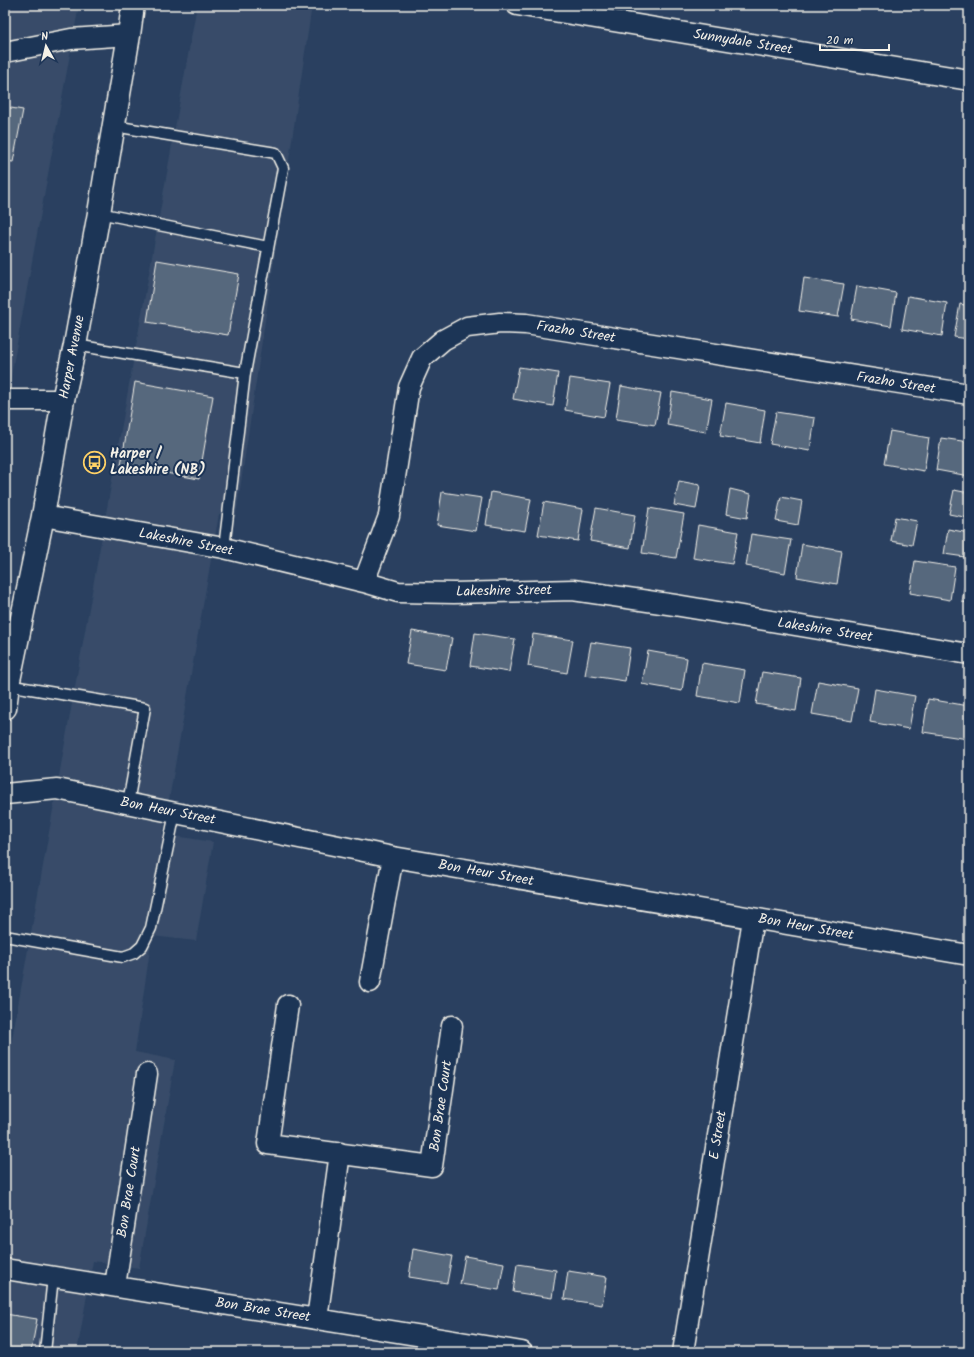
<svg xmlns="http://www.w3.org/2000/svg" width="974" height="1357" viewBox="0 0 974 1357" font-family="Kalam,sans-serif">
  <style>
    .built { fill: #374c69 }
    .building { fill: #56677d; stroke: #f4f1e8 }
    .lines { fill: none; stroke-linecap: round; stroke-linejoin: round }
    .lane-casing { stroke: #f4f1e8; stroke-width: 13 }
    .street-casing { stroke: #f4f1e8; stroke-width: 23 }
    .secondary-casing { stroke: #f4f1e8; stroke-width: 25 }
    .lane { stroke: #1d3557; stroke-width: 10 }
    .street { stroke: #1d3557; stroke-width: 20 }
    .secondary { stroke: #1d3557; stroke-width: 22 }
    .labels { text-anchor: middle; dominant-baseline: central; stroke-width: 4; stroke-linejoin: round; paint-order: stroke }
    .street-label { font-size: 14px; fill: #f4f1e8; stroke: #1d3557 }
    .poi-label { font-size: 14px; font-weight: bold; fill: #f4f1e8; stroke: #1d3557; text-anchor: start }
  </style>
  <rect width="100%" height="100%" fill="#2a4060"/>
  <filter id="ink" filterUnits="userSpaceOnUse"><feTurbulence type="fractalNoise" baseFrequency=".025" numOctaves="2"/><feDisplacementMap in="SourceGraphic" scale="8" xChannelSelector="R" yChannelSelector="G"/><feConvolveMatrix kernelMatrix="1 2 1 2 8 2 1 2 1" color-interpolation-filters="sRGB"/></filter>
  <g filter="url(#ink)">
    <!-- built -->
    <path class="built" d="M5,5h74l-74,404z
      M197,5h115l-76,511 -17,-2 -56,320 50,8 -17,99 -44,-5 -17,116 40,8 -36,208 -46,-7 -16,91h-72v-274z"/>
    <!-- building -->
    <path class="building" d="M5,107l18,3 -10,52 -8,-1z
      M157,260l82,14 -11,61 -81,-13z
      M804,278l40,6 -6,33 -39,-6z
      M857,286l39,7 -5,33 -40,-7z
      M908,296l39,7 -5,33 -40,-7z
      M960,304l9,2v33l-15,-2z
      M519,367l39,6 -5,33 -40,-7z
      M570,378l40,6 -6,33 -39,-7z
      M135,382l78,14 -14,83 -78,-14z
      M621,386l40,7 -6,32 -39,-6z
      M672,392l40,7 -6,33 -39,-7z
      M726,403l39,7 -5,33 -40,-7z
      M776,412l39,6 -5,33 -40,-7z
      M890,431l39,7 -5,33 -40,-7z
      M941,438l28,4v34l-33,-6z
      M679,481l21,4 -4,24 -22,-4z
      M730,489l21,5 -4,24 -21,-4z
      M954,490l15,3v25l-20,-4z
      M442,492l40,6 -6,33 -39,-6z
      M491,492l40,7 -6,32 -39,-6z
      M781,497l21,4 -4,24 -22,-4z
      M544,502l39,7 -5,32 -40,-6z
      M596,508l39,7 -5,33 -40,-7z
      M649,508l35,6 -8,44 -34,-5z
      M895,517l22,4 -5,24 -21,-4z
      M698,525l40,7 -6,32 -39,-6z
      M948,529l21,4 -4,24 -21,-3z
      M751,534l40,6 -6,33 -39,-7z
      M802,544l40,7 -5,33 -40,-7z
      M915,561l40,6 -5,33 -40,-7z
      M967,570h2v33l-7,-1z
      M412,631l40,7 -6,32 -40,-6z
      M475,633l40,6 -6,33 -39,-6z
      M533,634l40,6 -6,33 -39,-7z
      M591,642l39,6 -5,33 -40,-6z
      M648,651l39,7 -5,33 -40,-7z
      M702,663l43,7 -5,33 -43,-7z
      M762,672l39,6 -5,33 -40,-7z
      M818,681l40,7 -6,33 -40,-7z
      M875,689l40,7 -6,33 -39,-7z
      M928,699l41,7 -1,33 -45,-7z
      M413,1249l39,7 -5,27 -38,-6z
      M465,1256l39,7 -5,27 -39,-6z
      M517,1264l39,6 -4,28 -39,-6z
      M568,1271l39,6 -5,28 -38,-6z
      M5,1314l32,5 -6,33h-26z"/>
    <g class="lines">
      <defs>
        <path id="lane" d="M99,213l169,34
          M75,345l170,28 38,-205 -7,-15 -162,-27
          M224,548l21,-175
          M7,685l138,23 -17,95
          M5,936l118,21 11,-4 8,-7 9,-18 24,-115
          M45,1352l8,-75"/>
        <path id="street" d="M517,5l452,75
          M5,52l66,-13 58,-4
          M5,400h58
          M43,516l181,32 140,34 34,10 56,1 119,-3 102,15 294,49
          M364,582l25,-66 20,-129 13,-29 21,-18 24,-13 33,-4 26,1 443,70
          M5,794l52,-5 336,68 576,98
          M370,982l23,-125
          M288,1005l-20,139 164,22 20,-140
          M5,1269l517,83
          M115,1286l32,-212
          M317,1319l23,-166
          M683,1352l70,-433"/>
        <path id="secondary" d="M5,708l3,-23 35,-169 20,-116 12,-55 24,-132 30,-178 4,-30"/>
      </defs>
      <!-- lane casing -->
      <use href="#lane" class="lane-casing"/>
      <!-- street casing -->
      <use href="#street" class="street-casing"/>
      <!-- secondary casing -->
      <use href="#secondary" class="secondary-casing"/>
      <!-- lane -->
      <use href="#lane" class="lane"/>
      <!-- street -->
      <use href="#street" class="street"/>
      <!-- secondary -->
      <use href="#secondary" class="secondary"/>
    </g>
  </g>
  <!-- icons -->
  <defs>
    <symbol id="bus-ring" viewBox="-11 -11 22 22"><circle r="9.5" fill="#1d3557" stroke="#ffd166" stroke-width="1.5"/><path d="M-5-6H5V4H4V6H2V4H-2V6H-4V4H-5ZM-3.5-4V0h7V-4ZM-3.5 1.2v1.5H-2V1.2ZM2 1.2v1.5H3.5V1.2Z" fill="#ffd166"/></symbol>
  </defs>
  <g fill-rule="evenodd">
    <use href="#bus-ring" x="82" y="450" width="25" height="25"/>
  </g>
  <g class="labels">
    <!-- street labels -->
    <g class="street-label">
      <text transform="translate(743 42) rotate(9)">Sunnydale Street</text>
      <text transform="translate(576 332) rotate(9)">Frazho Street</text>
      <text transform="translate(72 357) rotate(-79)">Harper Avenue</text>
      <text transform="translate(896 383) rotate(9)">Frazho Street</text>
      <text transform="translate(186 542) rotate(11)">Lakeshire Street</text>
      <text transform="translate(504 591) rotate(-1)">Lakeshire Street</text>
      <text transform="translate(825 630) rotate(9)">Lakeshire Street</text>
      <text transform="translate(168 811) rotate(11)">Bon Heur Street</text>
      <text transform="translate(486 873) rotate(10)">Bon Heur Street</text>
      <text transform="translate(806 927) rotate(10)">Bon Heur Street</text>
      <text transform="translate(441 1106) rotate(-82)">Bon Brae Court</text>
      <text transform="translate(718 1135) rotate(-81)">E Street</text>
      <text transform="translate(129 1192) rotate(-81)">Bon Brae Court</text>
      <text transform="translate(263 1310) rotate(9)">Bon Brae Street</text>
    </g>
    <!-- poi labels -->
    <g class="poi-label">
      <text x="110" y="454">Harper /<tspan x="110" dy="16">Lakeshire (NB)</tspan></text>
    </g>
  </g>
  <!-- margin -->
  <rect width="974" height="1357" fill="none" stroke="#1d3557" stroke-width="20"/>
  <rect x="10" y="10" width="954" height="1337" fill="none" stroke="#f4f1e8" stroke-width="1.5" filter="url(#ink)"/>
  <!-- north arrow -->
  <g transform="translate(46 46) rotate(352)" stroke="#1d3557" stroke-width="3" paint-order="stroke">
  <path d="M0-3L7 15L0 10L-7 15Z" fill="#f4f1e8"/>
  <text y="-6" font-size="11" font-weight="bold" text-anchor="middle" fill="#f4f1e8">N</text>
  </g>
  <!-- scale -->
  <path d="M820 44v6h69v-6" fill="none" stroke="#f4f1e8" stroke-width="2"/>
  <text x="826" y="44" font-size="12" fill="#f4f1e8" stroke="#1d3557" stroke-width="3" paint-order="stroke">20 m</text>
</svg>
